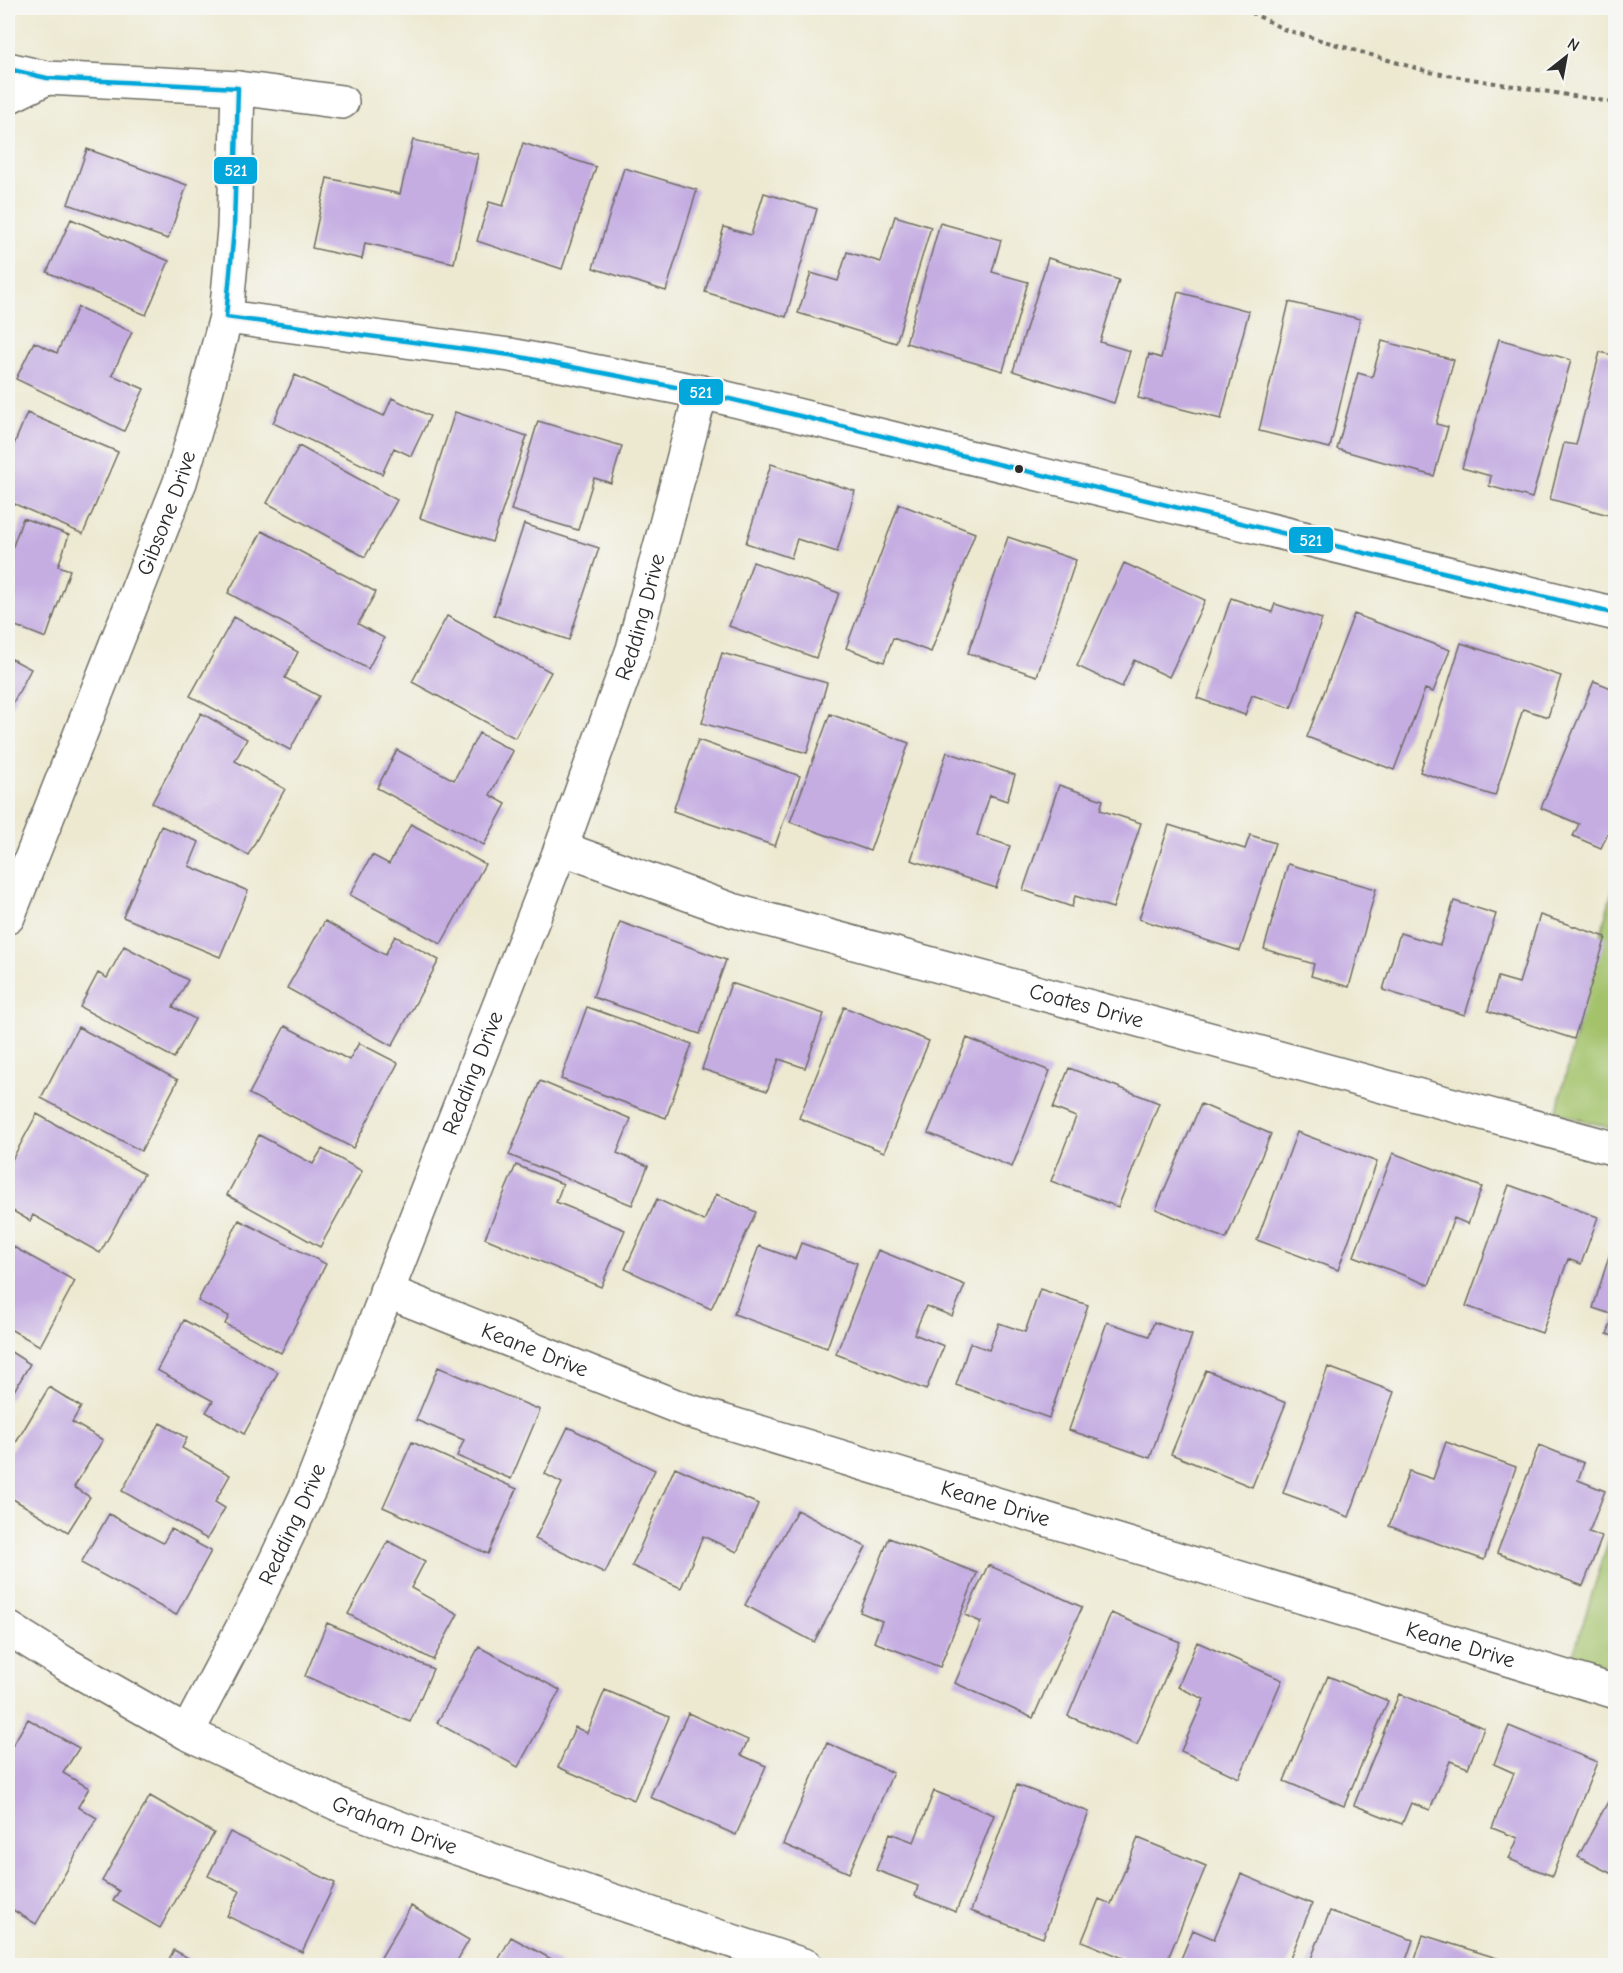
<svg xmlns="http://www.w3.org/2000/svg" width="1623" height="1973" viewBox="0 0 1623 1973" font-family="'Comic Neue',sans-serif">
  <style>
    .green { fill: #a3c26a; stroke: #67764a; stroke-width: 1.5 }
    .building { fill: #c5ade2 }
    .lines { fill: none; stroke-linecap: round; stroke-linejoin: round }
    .street-casing { stroke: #6f6e65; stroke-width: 36 }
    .secondary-casing { stroke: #6f6e65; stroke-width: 36 }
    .path { stroke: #6f6e65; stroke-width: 4; stroke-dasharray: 4.5 4.5; stroke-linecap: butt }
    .street { stroke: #fff; stroke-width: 33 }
    .secondary { stroke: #fff; stroke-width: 33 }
    .bus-1-casing { stroke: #f6f6f2; stroke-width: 9 }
    .bus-1 { stroke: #04a7db; stroke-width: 4.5 }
    .bus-dot { fill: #2b2b2b; stroke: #f6f6f2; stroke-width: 2 }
    .labels { text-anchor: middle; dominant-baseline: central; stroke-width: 4.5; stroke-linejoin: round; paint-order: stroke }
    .street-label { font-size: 22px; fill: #2b2b2b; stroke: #f6f6f2 }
    .line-badge { stroke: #f6f6f2; stroke-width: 2 }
    .badge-label { font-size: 16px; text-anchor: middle; font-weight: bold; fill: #fff }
  </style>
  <rect width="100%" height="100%" fill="#f6f6f2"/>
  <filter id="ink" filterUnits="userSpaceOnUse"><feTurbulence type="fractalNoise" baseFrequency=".0167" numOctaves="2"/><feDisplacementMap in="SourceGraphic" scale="12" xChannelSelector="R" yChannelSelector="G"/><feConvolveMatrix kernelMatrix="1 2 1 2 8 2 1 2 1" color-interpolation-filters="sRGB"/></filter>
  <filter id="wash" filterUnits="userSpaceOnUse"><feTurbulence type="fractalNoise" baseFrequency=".008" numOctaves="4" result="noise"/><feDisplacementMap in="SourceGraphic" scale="24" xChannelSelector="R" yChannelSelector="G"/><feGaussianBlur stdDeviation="1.35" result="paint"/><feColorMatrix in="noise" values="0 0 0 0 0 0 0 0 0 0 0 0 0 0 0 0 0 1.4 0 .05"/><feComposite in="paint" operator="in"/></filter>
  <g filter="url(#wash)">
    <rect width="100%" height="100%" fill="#ede9d1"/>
    <!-- green -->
    <path class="green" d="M1615,879v250l-59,-16z
      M1615,1519v153l-43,-13z"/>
    <g id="blocks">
      <!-- building -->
      <path class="building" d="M413,140l65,14 -24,109 -89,-20 -3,16 -50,-11 15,-70 73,16z
        M523,143l73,24 -34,102 -85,-28 12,-39 14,4z
        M87,149l100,36 -19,54 -100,-35z
        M624,168l73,22 -31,101 -73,-23z
        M764,193l53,16 -31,108 -81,-25 19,-65 27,8z
        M895,216l36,11 -35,116 -98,-30 13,-40 27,8 9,-29 34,10z
        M71,219l98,42 -23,54 -99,-43z
        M940,223l61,17 -9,32 36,10 -25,89 -97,-28z
        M1048,258l71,22 -19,62 30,9 -16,52 -101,-32z
        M1178,292l71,19 -28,108 -83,-21 11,-44 12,4z
        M1289,302l71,17 -30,129 -71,-17z
        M78,307l54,25 -20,43 32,14 -20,42 -108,-52 18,-37 23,11z
        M1499,339l72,21 -39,138 -43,-12 2,-10 -29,-8z
        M1382,341l72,19 -18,64 12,3 -14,49 -97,-27 21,-76 14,4z
        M1600,352l16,4v161l-66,-18 14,-56 12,2z
        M295,375l89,41 8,-18 38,18 -19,40 -17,-8 -12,26 -109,-51z
        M455,412l72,24 -35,106 -72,-24z
        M27,413l91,39 -35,82 -75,-33v-42z
        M538,421l84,25 -11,37 -17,-5 -16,52 -67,-20z
        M299,446l98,54 -32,57 -98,-54z
        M771,464l84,27 -18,61 -40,-13 -6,19 -45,-15z
        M899,504l76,29 -44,119 -38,-14 -9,24 -38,-14z
        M23,518l46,17 -11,31 12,4 -24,68 -38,-15v-63z
        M524,524l75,24 -30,92 -75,-25z
        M262,531l114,61 -18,32 26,14 -16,31 -140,-76z
        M1008,537l68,23 -39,116 -69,-23z
        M753,562l86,31 -23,65 -87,-32z
        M1124,563l81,37 -36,77 -35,-17 -12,27 -45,-21z
        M1231,598l41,14 3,-8 47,15 -31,89 -39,-13 -7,20 -48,-17z
        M1354,614l96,36 -17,42 -8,-3 -31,81 -87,-33z
        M447,616l104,56 -36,66 -103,-56z
        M234,617l64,35 -13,26 34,18 -29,54 -100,-54z
        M1461,643l100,33 -13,41 -25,-8 -28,87 -75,-24z
        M722,653l105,30 -20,70 -105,-30z
        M8,657l23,12 -23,43z
        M1594,681l22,9v125l-15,33 -28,-12 6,-12 -38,-16z
        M201,713l46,26 -12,22 50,28 -37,66 -96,-52z
        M830,714l79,29 -39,108 -80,-29z
        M479,733l34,18 -23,44 16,9 -22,41 -107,-57 20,-38 57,30z
        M698,740l102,36 -25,70 -102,-35z
        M947,752l68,23 -8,26 -17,-6 -13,40 33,11 -14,42 -85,-28z
        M1059,785l44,15 -3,10 41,13 -28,85 -38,-12 -3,11 -49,-17z
        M411,824l74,40 -44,80 -91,-49 22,-40 17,9z
        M1169,825l76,24 5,-14 25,8 -35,108 -101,-32z
        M161,826l38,16 -10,24 59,25 -28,66 -97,-40z
        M1288,864l88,25 -27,98 -38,-11 3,-12 -50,-15z
        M1454,901l42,13 -31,101 -82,-25 17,-57 40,12z
        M1540,915l66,22 -32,102 -86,-28 10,-34 21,6z
        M325,921l60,34 10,-19 44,24 -47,86 -105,-58z
        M620,922l106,38 -26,74 -107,-37z
        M124,946l64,34 -15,27 22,12 -21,39 -94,-51 18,-34 9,5z
        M731,983l93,31 -19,54 -26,-9 -12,32 -65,-22z
        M587,1007l105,37 -26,74 -105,-39z
        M844,1007l85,34 -45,111 -85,-34z
        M285,1026l64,34 10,-17 39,20 -45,85 -104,-54z
        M78,1027l100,53 -37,71 -100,-53z
        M967,1038l83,33 -38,96 -84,-34z
        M1069,1068l90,35 -41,104 -67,-26 25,-64 -23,-9z
        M540,1081l91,38 -14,34 31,13 -16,39 -123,-50z
        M1201,1104l70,30 -45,105 -70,-30z
        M37,1114l107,60 -44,79 -67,-38 -3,6 -22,-13v-41z
        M1297,1132l80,30 -39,108 -81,-30z
        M259,1135l54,29 9,-15 40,22 -42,76 -93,-52z
        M1393,1153l89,34 -14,37 -14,-6 -25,67 -75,-29z
        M516,1165l47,19 -7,18 69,28 -24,57 -116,-49z
        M1509,1185l89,32 -17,47 -13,-5 -26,74 -76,-27z
        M716,1194l40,18 -45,97 -86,-40 32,-70 47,22z
        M239,1220l87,44 -45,89 -56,-29 4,-8 -31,-15z
        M1615,1237h1v100l-9,-3 7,-19 -21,-7z
        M801,1243l56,20 -30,85 -93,-34 25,-68 36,13z
        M8,1244l67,37 -35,65 -32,-18z
        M878,1250l87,35 -13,31 -26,-10 -12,28 30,12 -18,44 -90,-36z
        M1040,1289l48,16 -39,113 -93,-33 14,-42 19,7 10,-27 26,9z
        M184,1320l94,52 -34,62 -38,-22 7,-11 -56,-31z
        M1107,1322l42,14 5,-14 38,13 -42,123 -81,-28z
        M8,1350l22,14 -22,37z
        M438,1367l102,43 -29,69 -54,-23 7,-16 -48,-20z
        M1328,1367l66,25 -45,125 -66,-24z
        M1206,1370l80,33 -34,84 -81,-33z
        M49,1387l32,20 -9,15 31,18 -29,47 16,10 -22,35 -60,-36v-40z
        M160,1423l27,15 -5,10 48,27 -15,27 10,6 -18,31 -85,-48z
        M568,1427l87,43 -50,103 -70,-34 27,-56 -17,-9z
        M412,1442l105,47 -29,65 -105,-47z
        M1446,1442l70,25 -32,93 -95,-34 20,-55 24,8z
        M1539,1445l45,18 -6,17 27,11 -16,41 13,5 -19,49 -86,-33z
        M675,1467l83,37 -21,48 -34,-16 -22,52 -49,-22z
        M797,1510l69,37 -52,95 -69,-37z
        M109,1514l54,29 8,-14 40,22 -35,64 -95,-52z
        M889,1538l88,35 -37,94 -66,-25 8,-21 -22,-9z
        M388,1541l37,20 -14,27 47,26 -25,46 -85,-46z
        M988,1565l94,42 -49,111 -78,-35 26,-61 -16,-7z
        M1111,1613l69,29 -43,103 -69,-29z
        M327,1623l106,46 -23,53 -105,-46z
        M1197,1642l85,38 -43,98 -58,-27 23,-52 -26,-12z
        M479,1647l81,43 -42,77 -81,-44z
        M1328,1676l60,25 -44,105 -60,-25z
        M605,1690l64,27 -35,83 -76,-33 17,-40 12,6z
        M1399,1694l85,34 -16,40 -18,-7 -20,49 -19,-7 -9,21 -48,-19z
        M688,1713l60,27 -7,15 25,11 -30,69 -86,-38z
        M28,1719l51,29 -16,25 26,15 -11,19 19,11 -61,106 -28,-17v-154z
        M1509,1726l88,36 -45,114 -43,-17 9,-21 -26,-10 22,-55 -20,-9z
        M827,1743l66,30 -44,100 -66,-29z
        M1017,1785l72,27 -46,126 -72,-27z
        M1616,1787v89l-38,-19z
        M934,1791l60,24 -38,97 -41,-16 3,-10 -42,-16 14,-37 24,9z
        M150,1796l64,37 -54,95 -47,-27 6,-10 -17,-10z
        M230,1832l105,51 -33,69 -75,-36 13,-25 -32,-15z
        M1138,1838l68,28 -41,100h-23l-60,-25 17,-42 12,5z
        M1241,1874l71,30 -25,62h-109l15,-36 21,9z
        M411,1906l58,34 -15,26h-78z
        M1330,1911l83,29 -9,26h-96z
        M1423,1935l77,24 -3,7h-84z
        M511,1937l53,29h-69z
        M174,1950l28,16h-37z"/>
    </g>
  </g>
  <g filter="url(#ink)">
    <use href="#blocks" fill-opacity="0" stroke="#6f6e65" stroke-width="1.5"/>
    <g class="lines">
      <defs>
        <g id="street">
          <path d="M8,69l39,9 191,10 104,14"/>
          <path d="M8,97l39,-19"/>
          <path d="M226,317l284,38 191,37 915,222"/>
          <path id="s1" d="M561,848l171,62 884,239"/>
          <path id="s2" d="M8,917l172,-435 21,-71 25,-94 8,-88 4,-141"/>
          <path id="s3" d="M386,1291l297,118 933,283"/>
          <path id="s4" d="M187,1733l70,-133 53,-112 251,-640 72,-199 68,-257"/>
        </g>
        <g id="secondary">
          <path id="s5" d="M8,1628l56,35 123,70 157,74 80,30 382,129"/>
        </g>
      </defs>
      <!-- street casing -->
      <use href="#street" class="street-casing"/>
      <!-- secondary casing -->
      <use href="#secondary" class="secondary-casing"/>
      <!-- path -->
      <path class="path" d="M1243,8l40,21 146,43 187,31"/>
      <!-- street -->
      <use href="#street" class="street"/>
      <!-- secondary -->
      <use href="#secondary" class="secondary"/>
      <defs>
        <path id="bus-1" d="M8,69l39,9 191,10 -4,141 -8,88 284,38 191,37 915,222"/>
      </defs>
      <!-- bus-1 casing -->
      <use href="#bus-1" class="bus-1-casing"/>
      <!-- bus-1 -->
      <use href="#bus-1" class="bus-1"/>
    </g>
  </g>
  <!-- markers -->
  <circle class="bus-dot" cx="1019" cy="469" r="5"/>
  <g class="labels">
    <!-- street labels -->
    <g class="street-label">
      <text stroke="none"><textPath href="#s2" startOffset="434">Gibsone Drive</textPath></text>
      <text stroke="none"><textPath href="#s4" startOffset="1206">Redding Drive</textPath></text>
      <text stroke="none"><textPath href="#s1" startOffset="549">Coates Drive</textPath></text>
      <text stroke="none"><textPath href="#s4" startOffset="720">Redding Drive</textPath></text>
      <text stroke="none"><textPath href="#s3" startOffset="160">Keane Drive</textPath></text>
      <text stroke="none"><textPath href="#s3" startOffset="646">Keane Drive</textPath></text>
      <text stroke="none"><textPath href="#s4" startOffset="234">Redding Drive</textPath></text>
      <text stroke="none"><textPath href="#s3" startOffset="1132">Keane Drive</textPath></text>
      <text stroke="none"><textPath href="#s5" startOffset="435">Graham Drive</textPath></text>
    </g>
  </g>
  <g class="line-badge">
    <rect x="213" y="156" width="45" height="29" rx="6" fill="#04a7db"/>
    <rect x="678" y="378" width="46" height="28" rx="6" fill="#04a7db"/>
    <rect x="1288" y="526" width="46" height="28" rx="6" fill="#04a7db"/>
  </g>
  <g class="badge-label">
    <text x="236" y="176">521</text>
    <text x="701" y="398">521</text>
    <text x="1311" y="546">521</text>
  </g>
  <!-- margin -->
  <rect width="1623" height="1973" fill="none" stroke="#f6f6f2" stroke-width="30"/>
  <!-- north arrow -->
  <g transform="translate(1566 57) rotate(31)" stroke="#f6f6f2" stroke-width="4.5" paint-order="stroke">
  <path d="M0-4.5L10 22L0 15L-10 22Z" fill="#2b2b2b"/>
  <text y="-9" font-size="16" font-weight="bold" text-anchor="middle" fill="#2b2b2b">N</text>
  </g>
</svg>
